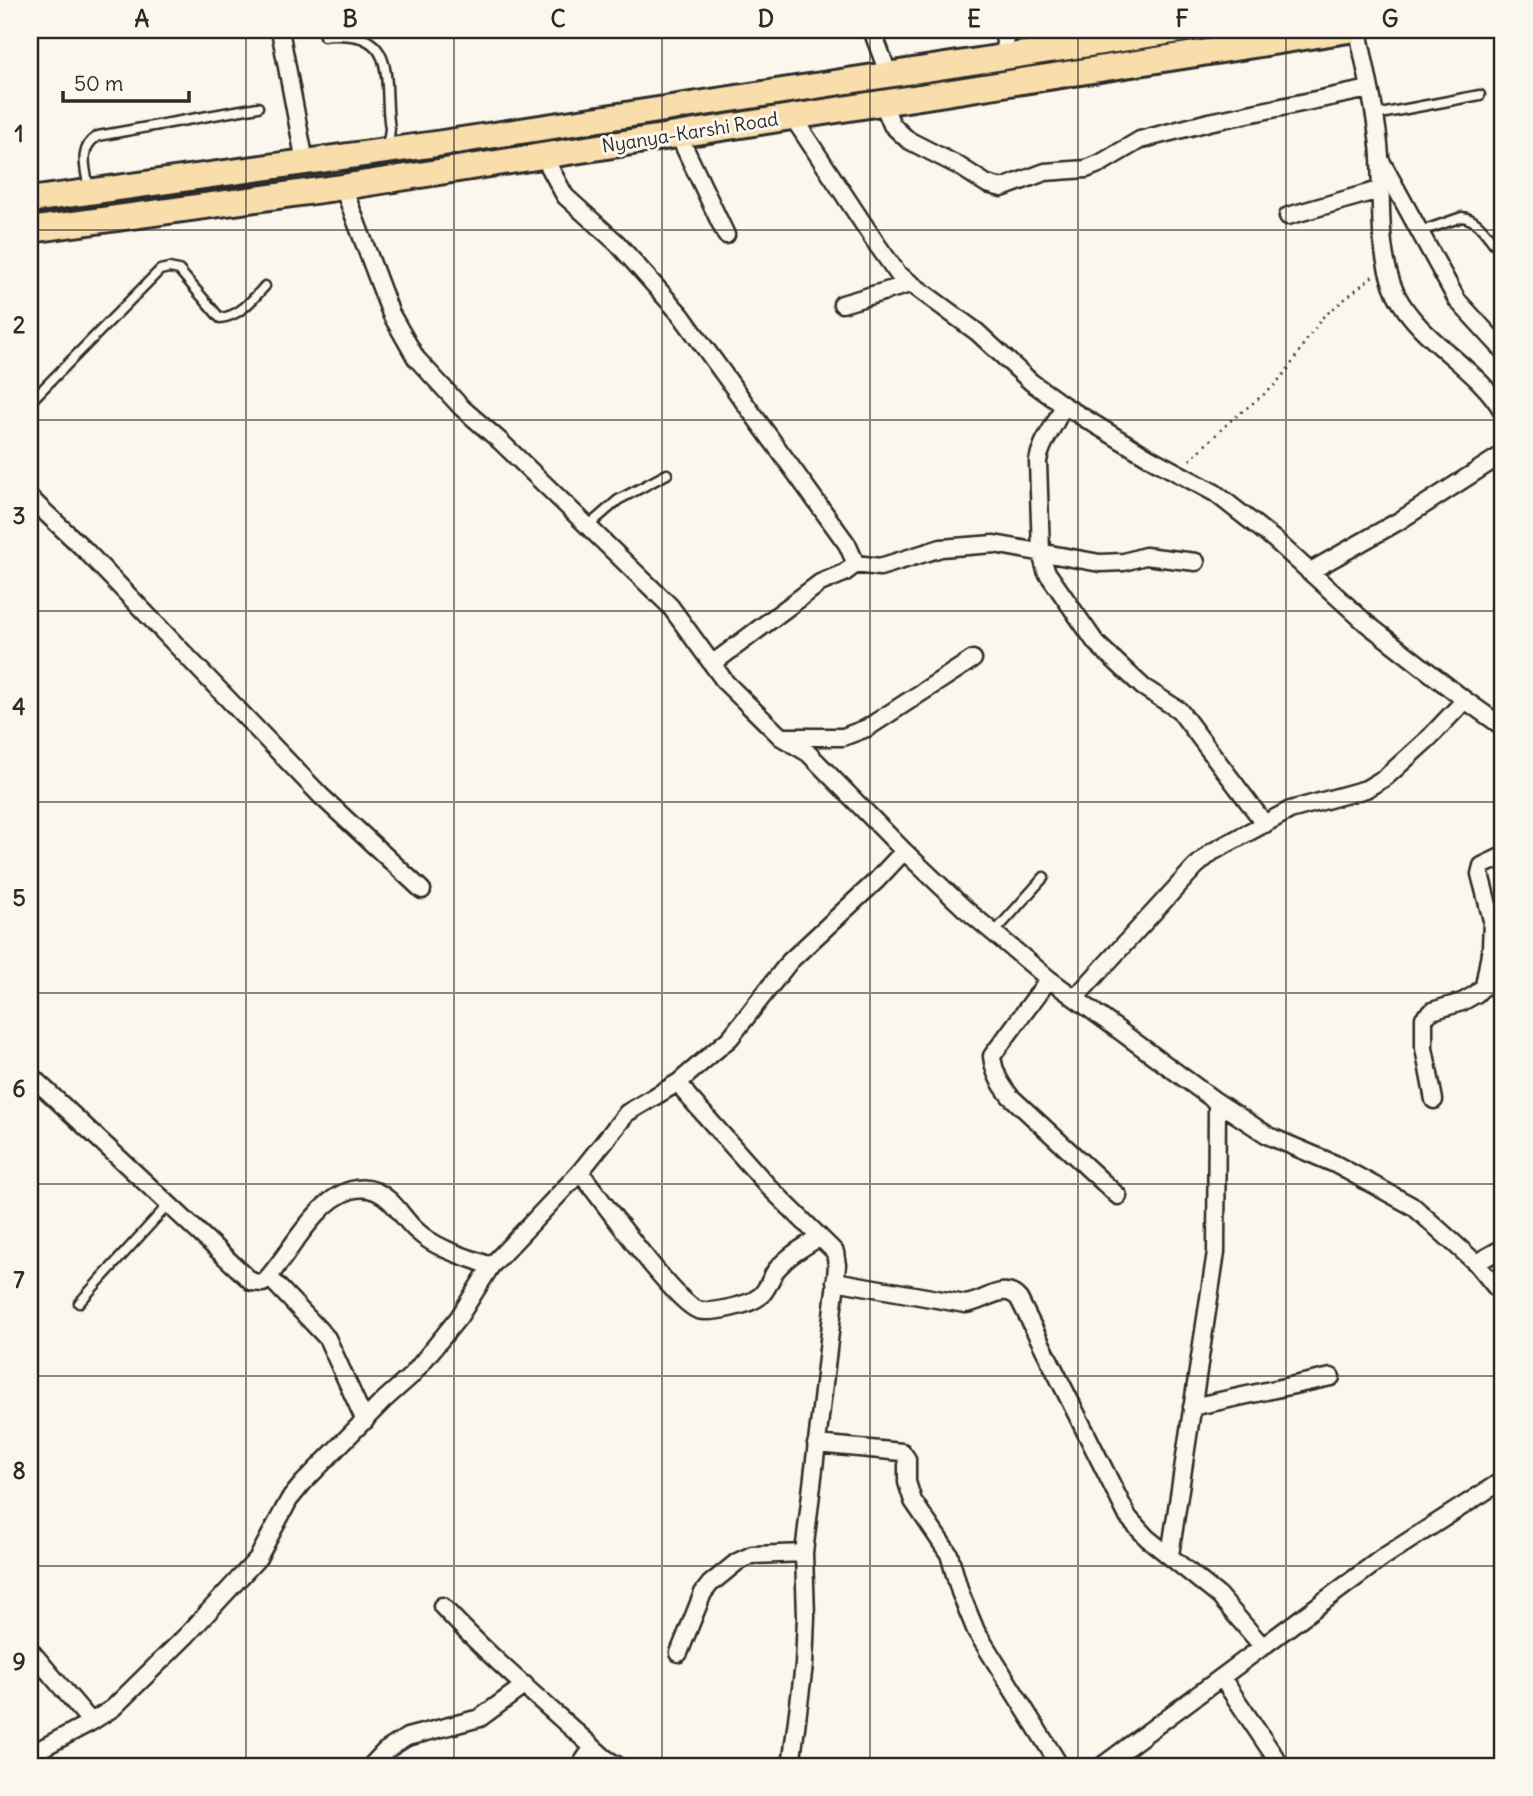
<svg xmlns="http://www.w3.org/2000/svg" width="1533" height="1796" viewBox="0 0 1533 1796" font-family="Delius,sans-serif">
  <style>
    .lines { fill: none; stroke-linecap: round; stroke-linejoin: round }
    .service-casing { stroke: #2b2b2b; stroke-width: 13 }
    .minor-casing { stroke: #2b2b2b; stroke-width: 21 }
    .primary-casing { stroke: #2b2b2b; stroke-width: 30 }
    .path { stroke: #2b2b2b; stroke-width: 2.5; stroke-dasharray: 2 5; stroke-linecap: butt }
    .service { stroke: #fbf7ec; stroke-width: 8 }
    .minor { stroke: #fbf7ec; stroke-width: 16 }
    .primary { stroke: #f9deab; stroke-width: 24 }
    .grid { fill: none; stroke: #2b2b2b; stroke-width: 2; stroke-opacity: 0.55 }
    .labels { text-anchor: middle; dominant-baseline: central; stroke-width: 6; stroke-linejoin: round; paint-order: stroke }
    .street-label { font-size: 19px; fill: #2b2b2b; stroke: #fbf7ec }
    .neatline { fill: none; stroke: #2b2b2b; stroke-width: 2.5 }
    .grid-label { font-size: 23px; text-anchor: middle; font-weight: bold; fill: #2b2b2b }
  </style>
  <rect width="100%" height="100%" fill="#fbf7ec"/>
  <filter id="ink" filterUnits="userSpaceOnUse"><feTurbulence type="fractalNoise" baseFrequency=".0143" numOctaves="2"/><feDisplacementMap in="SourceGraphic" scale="14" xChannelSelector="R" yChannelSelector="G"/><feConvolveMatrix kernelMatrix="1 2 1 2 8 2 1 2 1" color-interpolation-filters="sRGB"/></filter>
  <g filter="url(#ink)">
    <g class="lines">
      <defs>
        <path id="service" d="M324,36c9,-2 17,-1 27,0 47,5 32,57 39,92l-1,9 -4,9
          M1375,115l105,-20
          M89,189c-3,-19 -12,-41 9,-53l160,-29
          M1419,232l43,-15c16,2 24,17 33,28
          M30,402l130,-132 9,-2 10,2 41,48c20,-2 32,-18 45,-32
          M587,527l31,-27 49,-26
          M994,933l50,-56
          M79,1303l89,-98"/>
        <path id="minor" d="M280,30l25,132
          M872,30l16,43
          M1003,30l4,25
          M1358,30c8,42 19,84 22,126 2,43 -3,98 16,138 24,48 82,73 107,118
          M882,101l10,24 16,15 51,26 28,18 15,4 43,-16 41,-3 15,-6 39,-23 69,-18 160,-33
          M792,116l86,130 20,28 79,58 54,50 32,23 87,53 65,35 60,47 91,83 99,77 38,27
          M678,134l48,101
          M543,155l22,41 52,47 64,72 166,229 9,20 -12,9 -24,10 -108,81
          M1380,159l77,141 46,50
          M343,187l48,127 25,44 46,50 38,33 170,165 56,77 55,54 27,16 96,98 60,57 85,71 165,121 55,36 66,28 79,43 62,56 27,33
          M1288,216l91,-26
          M842,304l68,-20
          M1063,405c-6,20 -22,35 -25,56l3,92 5,18 50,72 47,44 36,23 86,114
          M30,498l55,52 236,246 101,94
          M856,564l24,3 61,-19 53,-4 106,19 24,-1 21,-6 51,6
          M1309,572l90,-51 104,-67
          M781,737h62l24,-9 106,-69
          M1049,979l-57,77c2,17 8,27 18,40l108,100
          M1075,998l120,-131 17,-15 78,-42 76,-21 20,-12 44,-40 35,-37
          M30,1075l222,207 11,1c20,-21 33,-47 53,-68 20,-23 48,-38 73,-15 11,10 18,23 29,32 20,18 49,25 73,34
          M679,1082l8,13 81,91 67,66 2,13 -2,25 -31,263 2,64 -2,48 -13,101
          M1434,1100l-10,-52v-30l8,-7 30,-9 14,-8 8,-8 7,-38 1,-28 -12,-46 2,-8 21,-10
          M580,1172c19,24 95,131 118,138 13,4 52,-5 62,-14 9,-7 10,-19 17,-27 12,-14 28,-23 43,-32
          M1476,1263l27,-15
          M269,1277l58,61 38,83
          M835,1281l130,23c20,-2 39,-23 54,-5l109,218 19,21 72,58 44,51
          M1192,1407l139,-30
          M816,1444l86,8 5,7v23l6,19 36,53 11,38 16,39 84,135
          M1170,1555l46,-303 1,-150
          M442,1606c50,54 108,102 163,152l13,8
          M30,1650l61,72
          M679,1653l24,-60 7,-9 27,-22 15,-7 52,-2
          M1222,1678l59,88
          M30,1758l14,-11 47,-25 22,-14 74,-73 71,-77 31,-58 14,-17 81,-83 28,-25 47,-58 32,-51 89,-94 47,-59 52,-31 51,-44 60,-77 86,-80 28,-30
          M371,1766l14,-15 22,-14 73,-19 45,-33
          M580,1766l13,-19
          M1102,1766l280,-208 121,-78
          M1502,1766l1,-1"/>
        <path id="primary" d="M30,200l406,-56 745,-114
          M30,230l313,-43 1006,-157"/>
      </defs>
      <!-- service casing -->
      <use href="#service" class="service-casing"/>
      <!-- minor casing -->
      <use href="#minor" class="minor-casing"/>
      <!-- primary casing -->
      <use href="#primary" class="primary-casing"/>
      <!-- path -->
      <path class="path" d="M1190,460l39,-38 43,-34 17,-20 14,-23 20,-28 51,-42"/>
      <!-- service -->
      <use href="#service" class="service"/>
      <!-- minor -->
      <use href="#minor" class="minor"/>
      <!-- primary -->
      <use href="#primary" class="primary"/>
    </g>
  </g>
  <!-- grid -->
  <path class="grid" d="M246,30v1736M454,30v1736M662,30v1736M870,30v1736M1078,30v1736M1286,30v1736M30,230h1473M30,420h1473M30,611h1473M30,802h1473M30,993h1473M30,1184h1473M30,1376h1473M30,1566h1473"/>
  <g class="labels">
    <!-- street labels -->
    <g class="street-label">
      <text transform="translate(690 132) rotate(-9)">Nyanya-Karshi Road</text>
    </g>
  </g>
  <!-- margin -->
  <rect width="1533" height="1796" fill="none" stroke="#fbf7ec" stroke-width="77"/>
  <!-- scale -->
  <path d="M63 91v10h126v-10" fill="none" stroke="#2b2b2b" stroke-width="3.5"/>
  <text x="74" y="91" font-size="21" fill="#2b2b2b" stroke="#fbf7ec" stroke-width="5" paint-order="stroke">50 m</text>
  <rect x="38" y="38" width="1456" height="1720" class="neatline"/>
  <g class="grid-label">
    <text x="142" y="27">A</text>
    <text x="350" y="27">B</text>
    <text x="558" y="27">C</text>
    <text x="766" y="27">D</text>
    <text x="974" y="27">E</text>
    <text x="1182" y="27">F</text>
    <text x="1390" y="27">G</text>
    <text x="19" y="142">1</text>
    <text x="19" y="333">2</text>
    <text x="19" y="524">3</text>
    <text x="19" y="715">4</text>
    <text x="19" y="906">5</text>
    <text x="19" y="1097">6</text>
    <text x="19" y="1288">7</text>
    <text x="19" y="1479">8</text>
    <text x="19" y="1670">9</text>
  </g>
</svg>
